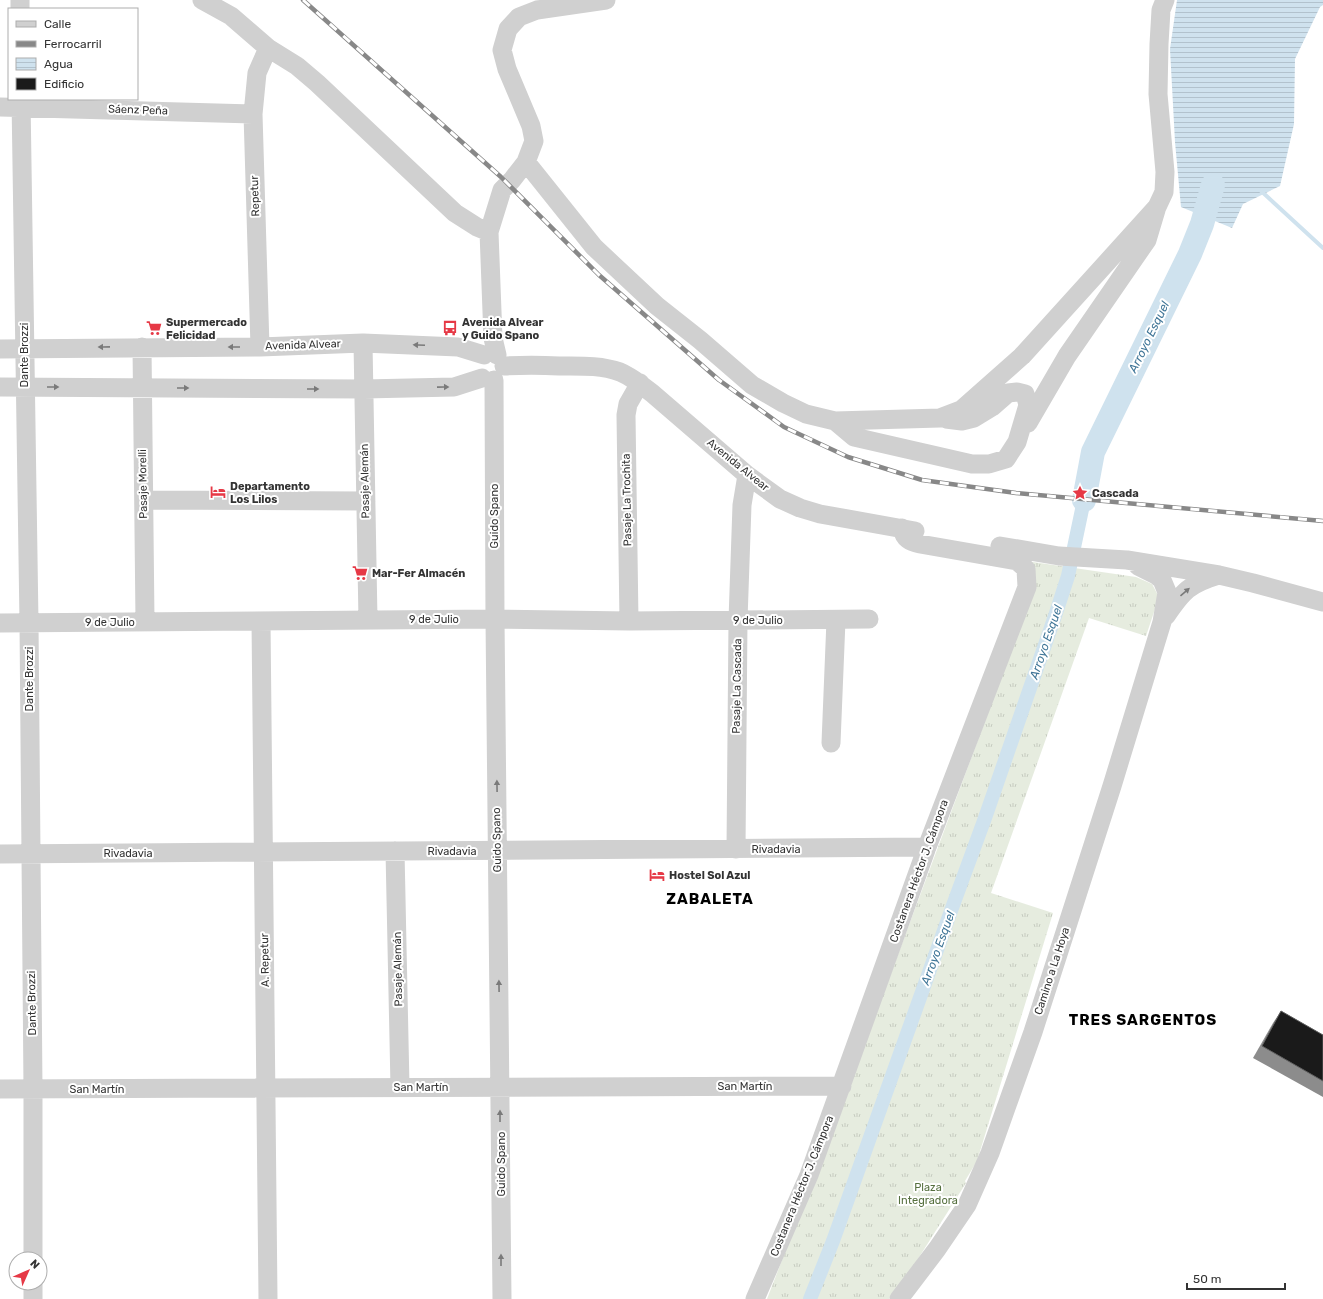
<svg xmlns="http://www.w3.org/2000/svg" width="1323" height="1299" viewBox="0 0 1323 1299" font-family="Rubik,sans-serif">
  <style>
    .grass { fill: url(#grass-tufts) }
    .water { fill: url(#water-rules) }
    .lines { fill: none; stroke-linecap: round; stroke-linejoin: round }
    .stream { stroke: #cfe2ee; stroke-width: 4 }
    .canal { stroke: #cfe2ee; stroke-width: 14 }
    .river { stroke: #cfe2ee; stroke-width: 24 }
    .minor { stroke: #d0d0d0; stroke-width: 19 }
    .rail-casing { stroke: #888; stroke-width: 4.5 }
    .rail { stroke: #fff; stroke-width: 3; stroke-dasharray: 9; stroke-linecap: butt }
    .wall { fill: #8c8c8c }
    .building { fill: #1a1a1a; stroke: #5f5f5f }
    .oneway { fill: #7a7a7a }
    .labels { text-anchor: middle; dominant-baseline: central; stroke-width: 4; stroke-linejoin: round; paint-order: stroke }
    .street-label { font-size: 11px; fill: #333; stroke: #fff }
    .poi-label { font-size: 11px; font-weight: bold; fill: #333; stroke: #fff; text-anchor: start }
    .park-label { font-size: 11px; fill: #56703f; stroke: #fff }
    .water-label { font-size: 12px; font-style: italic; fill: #3f7597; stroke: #fff }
    .district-label { font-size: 15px; font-weight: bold; letter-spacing: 1px; fill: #000; stroke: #fff }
  </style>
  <defs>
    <pattern id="grass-tufts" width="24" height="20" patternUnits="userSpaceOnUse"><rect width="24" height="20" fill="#e6ecdf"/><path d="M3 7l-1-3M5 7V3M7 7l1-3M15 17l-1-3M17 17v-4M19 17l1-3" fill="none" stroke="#c6cbc0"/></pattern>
    <pattern id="water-rules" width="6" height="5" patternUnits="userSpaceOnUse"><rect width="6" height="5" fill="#cfe2ee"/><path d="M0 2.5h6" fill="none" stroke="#b2c2cd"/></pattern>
  </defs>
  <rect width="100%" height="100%" fill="#fff"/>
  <!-- grass -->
  <path class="grass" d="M1026,561l110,16 16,7 7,13 -13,39 -57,-18 -98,275 62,20 -76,248 -12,20 1,2 -50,79 -27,37h-122l73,-189 195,-523z"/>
  <!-- water -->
  <path class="water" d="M1177,0h146v5l-3,2 -25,52 -1,65 -14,62 -37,18 -11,24 -51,-21 -6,-65 -5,-93z"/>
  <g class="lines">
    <!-- stream -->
    <path class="stream" d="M1260,190l63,58"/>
    <!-- canal -->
    <path class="canal" d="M810,1299l23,-58 119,-333 33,-90 71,-205 12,-37 16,-76"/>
    <!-- river -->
    <path class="river" d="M1084,500l9,-48 97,-198 12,-30 11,-39"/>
    <!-- minor -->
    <path class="minor" d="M20,0v9
      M202,0l29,16 37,32 29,18 20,17 138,130 22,14 12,5
      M21,99l8,523 4,467v170
      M0,107l253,7
      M526,162l68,85 63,59 43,34 52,45 31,18 23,11 29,7 105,-3 21,-8 61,-54 135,-149 7,-15 1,-20 -7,-78 1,-50 2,-34 4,-10
      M363,343l5,277
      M142,347l3,274
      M260,347l-7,-233 4,-41 11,-25
      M0,349l260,-2 103,-4 95,4 26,8
      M497,355l-4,-17 -4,-106 13,-42 10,-10 14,-18 8,-21 -3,-15 -24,-57 -5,-19 6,-21 11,-12 18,-7 69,-10
      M504,366c18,-1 37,-1 55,0 21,0 42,-1 61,6 12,5 23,14 33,22l94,81 33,24 20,9 20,6 95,17
      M494,380l1,239 7,680
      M0,387l364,2 90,-2 28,-9
      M835,421l19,16 118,27h17l17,-5 11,-17 11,-37 -3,-11 -8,-2 -9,1 -16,14 -18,11 -12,3 -16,-2
      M1028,423l39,-67 80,-116 9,-30
      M144,500l222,1
      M1000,546l59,10 68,4 92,15 34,8 70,19
      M1166,616c17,-25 23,-32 53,-41
      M261,621l7,678
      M629,621l-3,-206 2,-11 12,-21
      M0,623l495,-4 134,2 240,-2
      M831,743l5,-123
      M736,849l2,-229 4,-115 5,-30
      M395,851l5,236
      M0,854l927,-7
      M0,1089l842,-3
      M33,1299v-16
      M755,1299l54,-124 118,-328 100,-260 -1,-18 -9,-8 -97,-17c-10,-2 -16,-5 -18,-16
      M899,1299l38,-50 30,-44 23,-52 43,-121 79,-246 50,-164 5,-30 -5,-12 -6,-5 -18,-9"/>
    <defs>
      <path id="rail" d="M303,0l198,177 98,98 120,105 65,47 64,30 74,23 94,13 307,28"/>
    </defs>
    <!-- rail casing -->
    <use href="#rail" class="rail-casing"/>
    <!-- rail -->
    <use href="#rail" class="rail"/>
  </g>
  <!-- wall -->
  <path class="wall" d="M1281,1011l42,24v62l-70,-39 20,-35z"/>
  <!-- building -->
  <path class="building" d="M1281,1011l42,24v46l-61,-35z"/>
  <!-- one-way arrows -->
  <defs><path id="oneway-solid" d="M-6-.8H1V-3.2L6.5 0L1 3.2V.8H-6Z"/></defs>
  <g class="oneway">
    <use href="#oneway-solid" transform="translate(419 345) rotate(-177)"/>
    <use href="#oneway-solid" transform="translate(104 347) rotate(179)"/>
    <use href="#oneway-solid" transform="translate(234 347) rotate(-180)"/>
    <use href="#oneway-solid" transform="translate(53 387)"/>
    <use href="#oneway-solid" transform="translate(443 387) rotate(-1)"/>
    <use href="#oneway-solid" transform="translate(183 388)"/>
    <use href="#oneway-solid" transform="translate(313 389)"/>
    <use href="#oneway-solid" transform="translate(1185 592) rotate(-41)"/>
    <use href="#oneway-solid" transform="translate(497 786) rotate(-91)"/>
    <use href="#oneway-solid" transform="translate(499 986) rotate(-91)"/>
    <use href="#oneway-solid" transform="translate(500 1116) rotate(-90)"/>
    <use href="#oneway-solid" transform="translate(501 1260) rotate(-90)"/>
  </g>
  <!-- icons -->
  <defs>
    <symbol id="supermarket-bare" viewBox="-9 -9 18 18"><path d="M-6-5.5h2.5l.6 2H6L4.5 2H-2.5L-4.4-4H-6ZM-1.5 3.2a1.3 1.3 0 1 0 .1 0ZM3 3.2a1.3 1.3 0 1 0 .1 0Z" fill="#e63946" stroke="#fff" stroke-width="2.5" paint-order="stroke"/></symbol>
    <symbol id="bus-bare" viewBox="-9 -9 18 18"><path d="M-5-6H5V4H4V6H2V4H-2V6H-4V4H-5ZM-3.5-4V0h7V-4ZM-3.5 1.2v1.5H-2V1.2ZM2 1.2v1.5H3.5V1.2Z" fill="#e63946" stroke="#fff" stroke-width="2.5" paint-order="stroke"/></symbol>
    <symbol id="hotel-bare" viewBox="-9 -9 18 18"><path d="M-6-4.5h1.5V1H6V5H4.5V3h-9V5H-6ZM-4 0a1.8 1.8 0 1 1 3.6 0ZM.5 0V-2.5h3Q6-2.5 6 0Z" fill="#e63946" stroke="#fff" stroke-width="2.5" paint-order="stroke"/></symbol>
    <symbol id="sight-bare" viewBox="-9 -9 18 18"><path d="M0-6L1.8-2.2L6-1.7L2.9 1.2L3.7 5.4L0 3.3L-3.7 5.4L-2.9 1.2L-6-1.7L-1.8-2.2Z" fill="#e63946" stroke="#fff" stroke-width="2.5" paint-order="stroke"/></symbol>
  </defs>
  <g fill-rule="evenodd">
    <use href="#supermarket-bare" x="143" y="317" width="22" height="22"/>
    <use href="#bus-bare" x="439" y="317" width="22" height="22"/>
    <use href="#hotel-bare" x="207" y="481" width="22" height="22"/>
    <use href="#sight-bare" x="1069" y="482" width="22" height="22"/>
    <use href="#supermarket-bare" x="349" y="562" width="22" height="22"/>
    <use href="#hotel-bare" x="646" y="864" width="22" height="22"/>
  </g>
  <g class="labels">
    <!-- street labels -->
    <g class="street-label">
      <text transform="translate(138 110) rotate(2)">Sáenz Peña</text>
      <text transform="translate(255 196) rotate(-92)">Repetur</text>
      <text transform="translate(303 345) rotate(-2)">Avenida Alvear</text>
      <text transform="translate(24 355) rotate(-90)">Dante Brozzi</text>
      <text transform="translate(738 465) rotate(39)">Avenida Alvear</text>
      <text transform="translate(365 481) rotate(-91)">Pasaje Alemán</text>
      <text transform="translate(143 484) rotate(-91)">Pasaje Morelli</text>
      <text transform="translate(627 500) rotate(-91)">Pasaje La Trochita</text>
      <text transform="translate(494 516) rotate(-90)">Guido Spano</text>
      <text x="434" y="619">9 de Julio</text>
      <text x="758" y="620">9 de Julio</text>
      <text x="110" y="622">9 de Julio</text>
      <text transform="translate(29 679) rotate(-90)">Dante Brozzi</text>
      <text transform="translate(737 686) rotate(-89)">Pasaje La Cascada</text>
      <text transform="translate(497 840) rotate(-91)">Guido Spano</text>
      <text x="776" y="849">Rivadavia</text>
      <text x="452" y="851">Rivadavia</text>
      <text x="128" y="853">Rivadavia</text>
      <text transform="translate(919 871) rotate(-70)">Costanera Héctor J. Cámpora</text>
      <text transform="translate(265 960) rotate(-91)">A. Repetur</text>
      <text transform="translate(398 969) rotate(-91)">Pasaje Alemán</text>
      <text transform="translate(1052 971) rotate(-72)">Camino a La Hoya</text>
      <text transform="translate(32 1003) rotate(-91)">Dante Brozzi</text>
      <text x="745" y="1086">San Martín</text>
      <text x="421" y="1087">San Martín</text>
      <text x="97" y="1089">San Martín</text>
      <text transform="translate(501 1164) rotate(-90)">Guido Spano</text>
      <text transform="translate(802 1186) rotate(-68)">Costanera Héctor J. Cámpora</text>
    </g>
    <!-- poi labels -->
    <g class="poi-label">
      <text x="166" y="322">Supermercado<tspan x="166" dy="13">Felicidad</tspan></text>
      <text x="462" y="322">Avenida Alvear<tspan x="462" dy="13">y Guido Spano</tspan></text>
      <text x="230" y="486">Departamento<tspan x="230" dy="13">Los Lilos</tspan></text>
      <text x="1092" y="493">Cascada</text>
      <text x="372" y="573">Mar-Fer Almacén</text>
      <text x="669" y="875">Hostel Sol Azul</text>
    </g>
    <!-- park labels -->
    <g class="park-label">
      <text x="928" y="1187">Plaza<tspan x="928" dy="13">Integradora</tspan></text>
    </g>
    <!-- water labels -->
    <g class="water-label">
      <text transform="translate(1149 337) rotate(-64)">Arroyo Esquel</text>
      <text transform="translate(1046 642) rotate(-71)">Arroyo Esquel</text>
      <text transform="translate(938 948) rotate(-70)">Arroyo Esquel</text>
    </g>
    <!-- district labels -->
    <g class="district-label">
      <text x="710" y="899">ZABALETA</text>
      <text x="1143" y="1020">TRES SARGENTOS</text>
    </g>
  </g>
  <!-- legend -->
  <rect x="8" y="8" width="130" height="92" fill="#ffffff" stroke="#adadad"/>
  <rect x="16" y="21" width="20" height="6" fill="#d0d0d0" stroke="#adadad"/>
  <text x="44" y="28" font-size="12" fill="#333333">Calle</text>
  <rect x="16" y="41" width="20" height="6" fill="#888888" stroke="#adadad"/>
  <text x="44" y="48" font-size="12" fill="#333333">Ferrocarril</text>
  <rect x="16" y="58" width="20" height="12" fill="url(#water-rules)" stroke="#adadad"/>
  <text x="44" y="68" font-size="12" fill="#333333">Agua</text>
  <rect x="16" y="78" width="20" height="12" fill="#1a1a1a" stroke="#adadad"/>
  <text x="44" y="88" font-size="12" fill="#333333">Edificio</text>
  <!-- north arrow -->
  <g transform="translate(28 1271) rotate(45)"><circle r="19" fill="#ffffff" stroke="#adadad"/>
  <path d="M0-3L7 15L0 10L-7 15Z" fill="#e63946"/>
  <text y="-6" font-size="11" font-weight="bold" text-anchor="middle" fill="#333333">N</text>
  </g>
  <!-- scale -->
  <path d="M1187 1283v6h98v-6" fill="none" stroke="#333333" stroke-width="2"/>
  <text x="1193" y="1283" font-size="12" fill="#333333" stroke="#ffffff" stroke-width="3" paint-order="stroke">50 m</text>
</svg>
